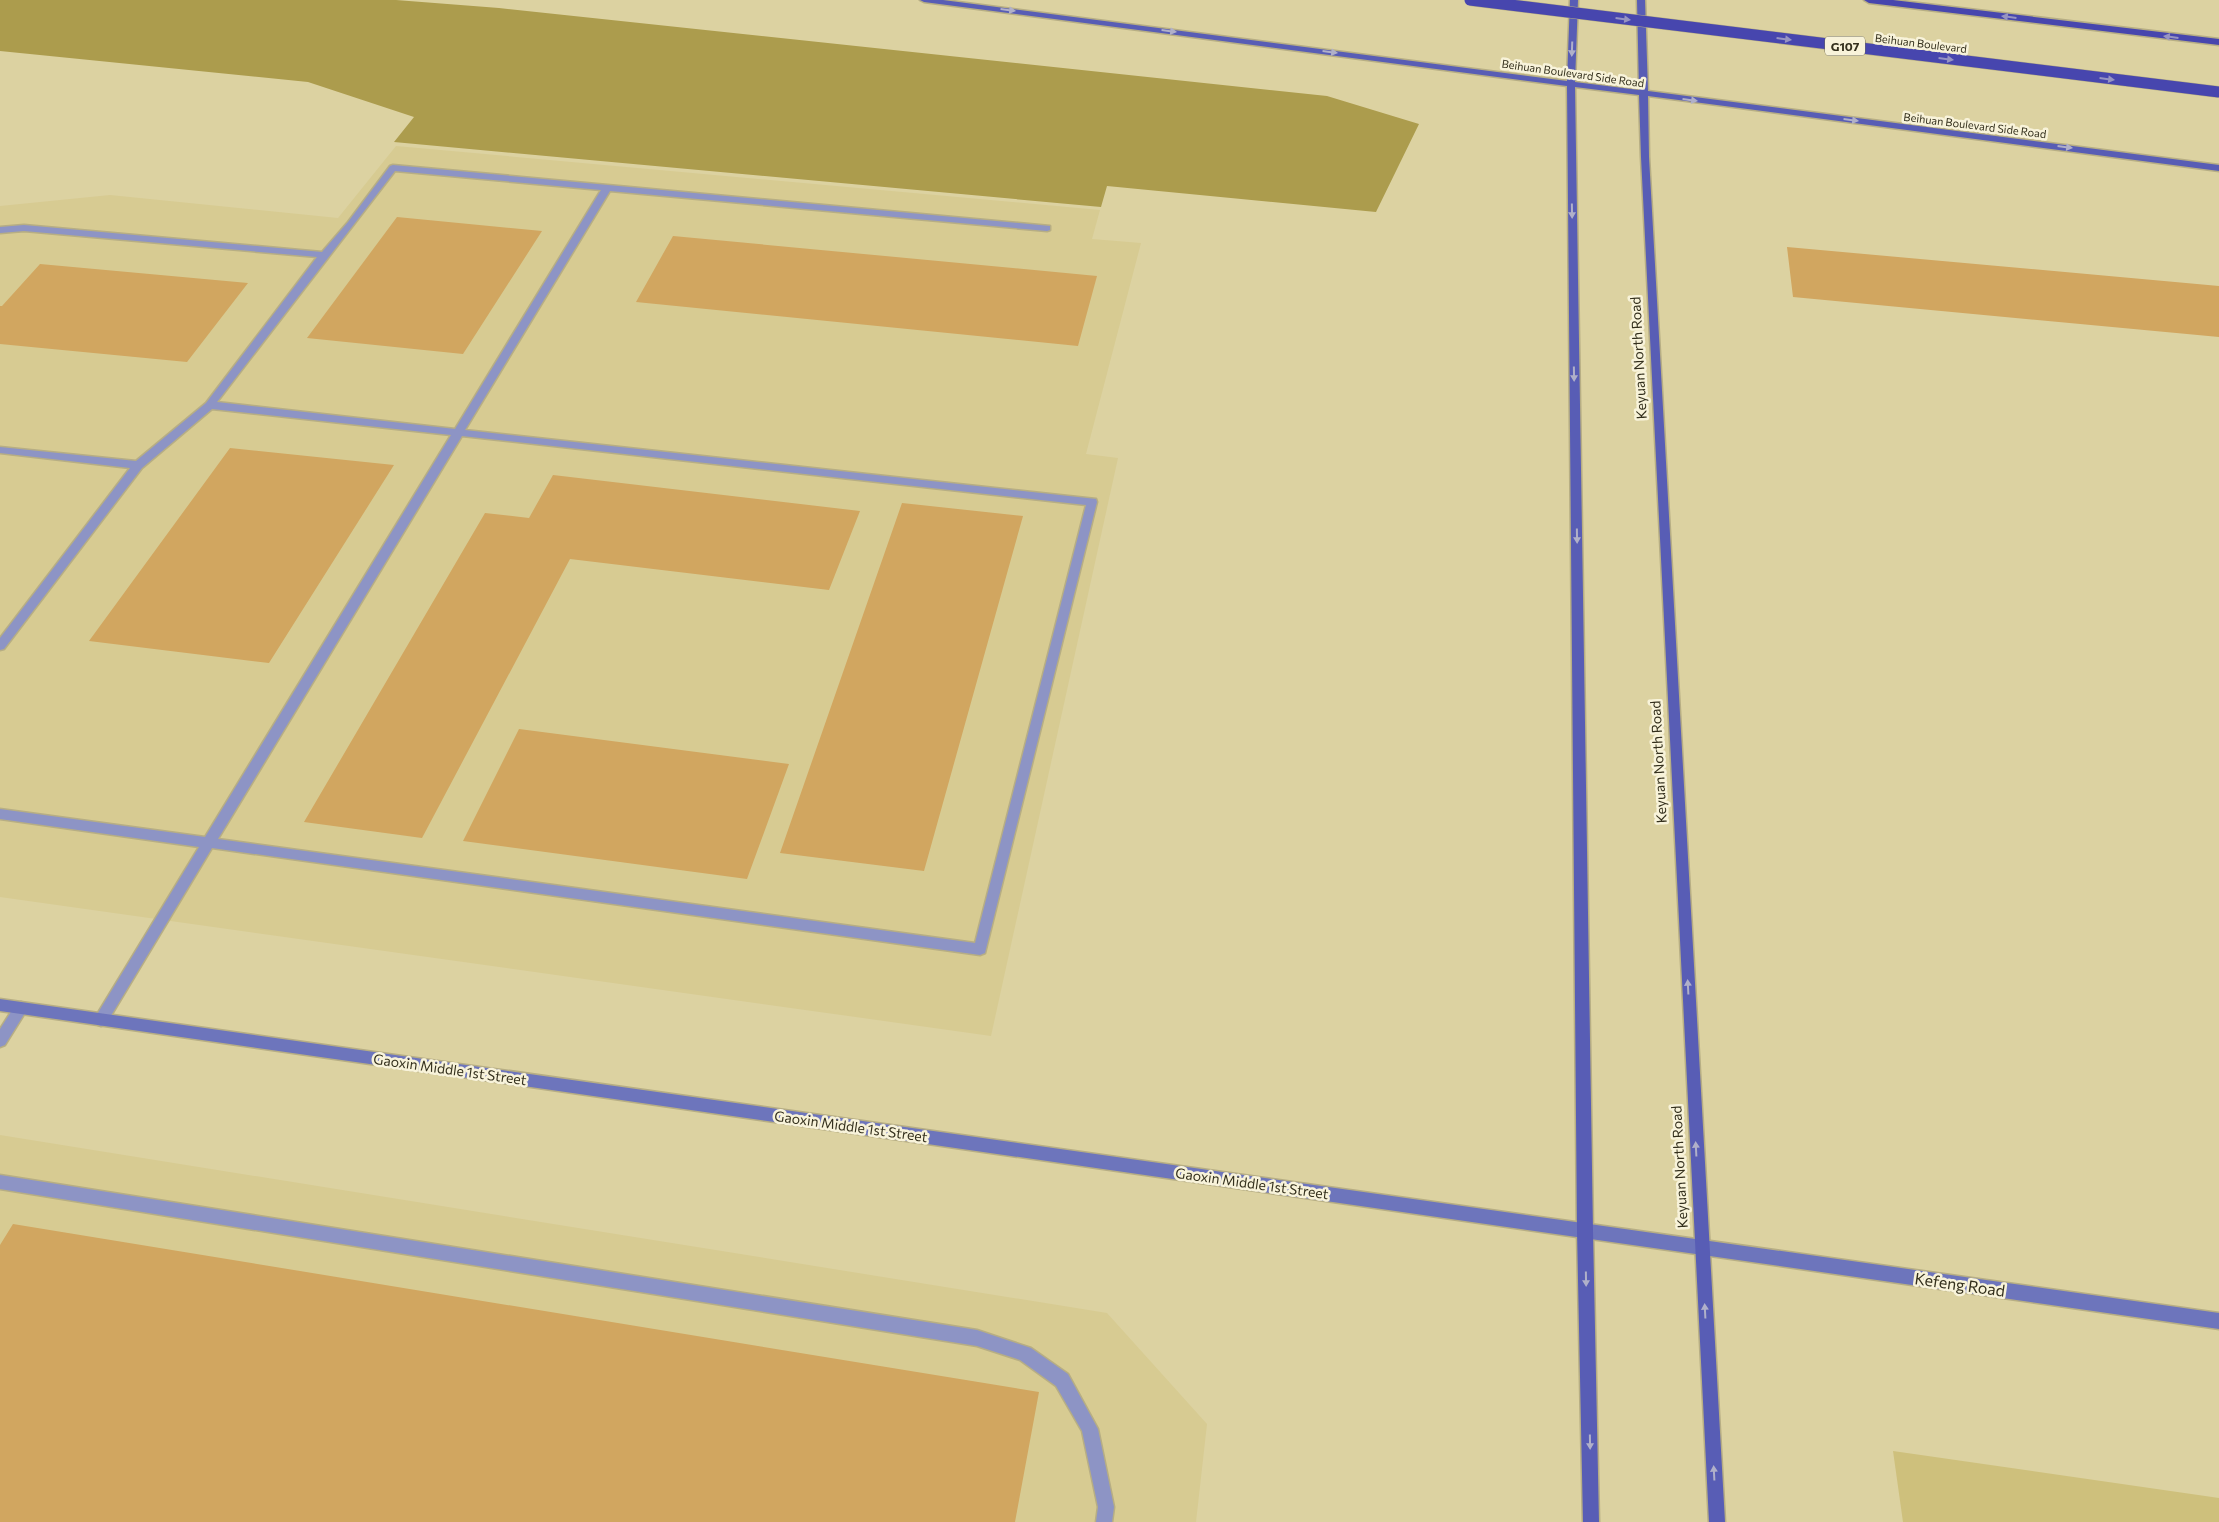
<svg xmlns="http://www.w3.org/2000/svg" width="2219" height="1522" viewBox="0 0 2219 1522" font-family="Commissioner,sans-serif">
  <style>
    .built { fill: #d7cb92 }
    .green { fill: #cec07c }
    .forest { fill: #ac9c4d }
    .building { fill: #d1a660 }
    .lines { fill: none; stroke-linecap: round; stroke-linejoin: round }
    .lane-casing { stroke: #b7ae84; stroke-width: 3 }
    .secondary-casing { stroke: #b7ae84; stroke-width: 3 }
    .primary-casing { stroke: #b7ae84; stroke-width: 3 }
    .highway-casing { stroke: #b7ae84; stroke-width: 3 }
    .lane { fill: #8d94c5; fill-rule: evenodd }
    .secondary { fill: #6d75bc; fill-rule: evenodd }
    .primary { fill: #585db5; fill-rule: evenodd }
    .highway { fill: #4746ae; fill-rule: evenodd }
    .highway-bridge-casing { stroke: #b7ae84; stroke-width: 12; stroke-linecap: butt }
    .highway-bridge { stroke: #4746ae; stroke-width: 11 }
    .oneway { fill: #b0b0c9 }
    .oneway2 { fill: #9794c2 }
    .labels { text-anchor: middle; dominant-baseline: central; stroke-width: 5; stroke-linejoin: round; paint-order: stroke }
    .far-street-label { font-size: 11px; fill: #34301d; stroke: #f8f3da }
    .shield { fill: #f8f3da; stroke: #6f6a56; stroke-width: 1 }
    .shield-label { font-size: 12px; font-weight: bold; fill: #34301d }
    .street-label { font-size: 14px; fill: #34301d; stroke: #f8f3da }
    .near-street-label { font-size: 16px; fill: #34301d; stroke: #f8f3da }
  </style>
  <rect width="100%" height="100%" fill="#dcd2a1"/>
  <!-- built -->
  <path class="built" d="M396,146l704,64 -8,29 49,4 -55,211 32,4 -127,578 -991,-139v-691l110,-11 228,23z
    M0,1135l1107,178 100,111 -11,98h-1196z"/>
  <!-- green -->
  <path class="green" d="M1893,1451l326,47v24h-316z"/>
  <!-- forest -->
  <path class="forest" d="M0,0h396l103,8 828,88 92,28 -43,88 -269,-26 -6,21 -707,-65 20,-25 -106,-35 -308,-31z"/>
  <!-- building -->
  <path class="building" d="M397,217l145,14 -79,123 -156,-16z
    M673,236l424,40 -19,70 -442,-44z
    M1787,247l432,39v51l-426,-40z
    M40,264l208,19 -61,79 -187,-18v-38h2z
    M230,448l164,17 -125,198 -180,-22z
    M553,475l307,36 -31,79 -259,-31 -148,279 -118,-16 181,-309 44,5z
    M902,503l121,13 -99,355 -144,-18z
    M519,729l270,35 -42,115 -284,-38z
    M13,1224l1026,168 -24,130h-1015v-277z"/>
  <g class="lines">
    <defs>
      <path id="lane" d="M393,165l657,61v4l-3,1 -437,-40 -145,239 631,69 1,3 -112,451 -5,2 -768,-107 -106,176 -5,2 -5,-2 -2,-4 2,-4 103,-169 -199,-28v-10l205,28 246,-402 -239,-26 -70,59 -138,181 -4,1v-12l130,-170 -130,-15v-6l136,14 70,-58 111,-146 -293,-26 -24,2v-6l24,-2 298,27 26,-30 42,-56zM395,171l206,19 -146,239 -238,-27zM462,436l624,69 -111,438 -757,-104z
        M21,1002l5,2 2,4 -23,37 -5,2v-18l16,-25z
        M0,1175l977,155 54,18 37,26 30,55 16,78 -2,15h-16l2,-15 -16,-76 -26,-45 -36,-26 -43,-14 -977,-157z"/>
      <path id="secondary" d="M0,999l2219,314v16l-2219,-318z"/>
      <path id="primary" d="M920,0h23l624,81 3,-81h8l-3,82 64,8 -2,-90h8l3,91 571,74v6l-571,-75 1,61 76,1365h-16l-68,-1365 -2,-62 -64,-8 18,1144 6,291h-16l-6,-291 -10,-1145 -643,-84z"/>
      <path id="highway" d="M1864,0h29l326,39v6l-350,-42z"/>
    </defs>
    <!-- lane casing -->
    <use href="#lane" class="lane-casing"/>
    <!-- secondary casing -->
    <use href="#secondary" class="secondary-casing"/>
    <!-- primary casing -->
    <use href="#primary" class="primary-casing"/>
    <!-- highway casing -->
    <use href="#highway" class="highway-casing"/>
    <!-- lane -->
    <use href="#lane" class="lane"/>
    <!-- secondary -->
    <use href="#secondary" class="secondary"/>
    <!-- primary -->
    <use href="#primary" class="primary"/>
    <!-- highway -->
    <use href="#highway" class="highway"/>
    <defs>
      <path id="highway-bridge" d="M1470,0l749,92"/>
    </defs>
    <!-- highway-bridge casing -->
    <use href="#highway-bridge" class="highway-bridge-casing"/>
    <!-- highway-bridge -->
    <use href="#highway-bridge" class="highway-bridge"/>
  </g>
  <!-- one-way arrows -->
  <defs><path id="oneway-solid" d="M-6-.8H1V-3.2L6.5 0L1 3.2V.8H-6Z" transform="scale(1.25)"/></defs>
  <g class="oneway">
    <use href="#oneway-solid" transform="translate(1008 10) rotate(7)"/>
    <use href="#oneway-solid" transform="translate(1169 31) rotate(7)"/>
    <use href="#oneway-solid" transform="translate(1572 49) rotate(92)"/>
    <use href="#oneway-solid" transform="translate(1330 52) rotate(7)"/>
    <use href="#oneway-solid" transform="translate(1690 100) rotate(7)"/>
    <use href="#oneway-solid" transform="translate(1851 120) rotate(7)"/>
    <use href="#oneway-solid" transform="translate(2065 147) rotate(7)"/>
    <use href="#oneway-solid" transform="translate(1572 211) rotate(89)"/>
    <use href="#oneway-solid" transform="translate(1574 374) rotate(89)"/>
    <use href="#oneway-solid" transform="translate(1577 536) rotate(89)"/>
    <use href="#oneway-solid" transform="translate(1688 987) rotate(-93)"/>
    <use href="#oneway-solid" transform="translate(1696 1149) rotate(-93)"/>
    <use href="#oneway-solid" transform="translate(1586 1279) rotate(89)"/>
    <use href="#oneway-solid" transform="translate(1705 1311) rotate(-93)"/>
    <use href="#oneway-solid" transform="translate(1590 1442) rotate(89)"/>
    <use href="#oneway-solid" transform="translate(1714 1473) rotate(-93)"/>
  </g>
  <g class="oneway2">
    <use href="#oneway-solid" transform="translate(2009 17) rotate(-173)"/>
    <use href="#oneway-solid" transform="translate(1623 19) rotate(7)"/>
    <use href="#oneway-solid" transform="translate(2171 37) rotate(-173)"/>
    <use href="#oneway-solid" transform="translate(1784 39) rotate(7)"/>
    <use href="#oneway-solid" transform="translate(1946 59) rotate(7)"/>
    <use href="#oneway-solid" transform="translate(2107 79) rotate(7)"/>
  </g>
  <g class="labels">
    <!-- far-street labels -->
    <g class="far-street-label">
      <text transform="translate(1921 43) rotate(7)">Beihuan Boulevard</text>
      <text transform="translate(1573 73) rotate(8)">Beihuan Boulevard Side Road</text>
      <text transform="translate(1975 125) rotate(7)">Beihuan Boulevard Side Road</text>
    </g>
    <!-- shield labels -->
    <rect class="shield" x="1825" y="36.5" width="40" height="19" rx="4"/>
    <g class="shield-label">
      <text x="1845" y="46">G107</text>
    </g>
    <!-- street labels -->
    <g class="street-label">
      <text transform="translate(1638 358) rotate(-93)">Keyuan North Road</text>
      <text transform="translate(1658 762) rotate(-93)">Keyuan North Road</text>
      <text transform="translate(450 1069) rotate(8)">Gaoxin Middle 1st Street</text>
      <text transform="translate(851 1126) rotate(8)">Gaoxin Middle 1st Street</text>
      <text transform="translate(1679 1167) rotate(-93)">Keyuan North Road</text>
      <text transform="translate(1252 1183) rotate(8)">Gaoxin Middle 1st Street</text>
    </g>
    <!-- near-street labels -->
    <g class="near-street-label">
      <text transform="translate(1960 1284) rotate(8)">Kefeng Road</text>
    </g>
  </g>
</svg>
